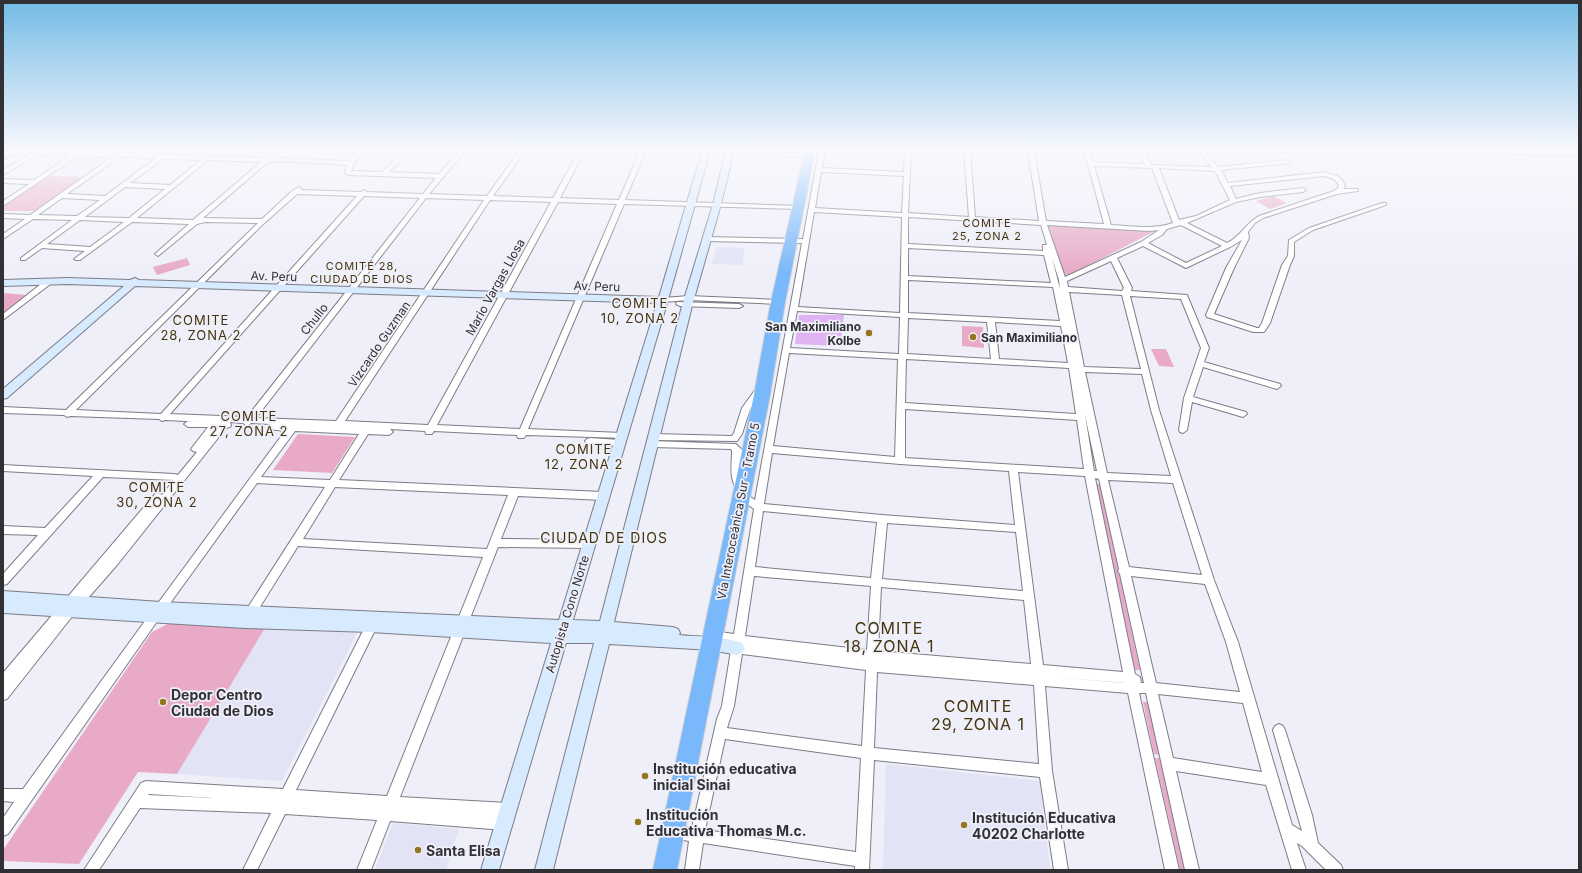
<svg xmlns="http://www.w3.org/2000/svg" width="1582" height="873" viewBox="0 0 1582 873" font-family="Inter,sans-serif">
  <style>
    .built { fill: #e2e3f5 }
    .green { fill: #e8aac7 }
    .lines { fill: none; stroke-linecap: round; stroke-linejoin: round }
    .stream { stroke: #64c6e0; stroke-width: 2 }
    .building { fill: #dfb2f1 }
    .street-casing { stroke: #7c7c86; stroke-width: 2 }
    .secondary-casing { stroke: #7c7c86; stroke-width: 2 }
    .highway-casing { stroke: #cececf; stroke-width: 2 }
    .street { fill: #fff; fill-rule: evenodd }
    .secondary { fill: #d7eafe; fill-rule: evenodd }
    .highway { fill: #79b8fa; fill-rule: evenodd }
    .rail { stroke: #4e4e53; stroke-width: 2; stroke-dasharray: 4.5 2; stroke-linecap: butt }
    .poi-dot { fill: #95751d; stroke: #efeffa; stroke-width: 1.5 }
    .labels { text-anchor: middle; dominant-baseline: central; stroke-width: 3.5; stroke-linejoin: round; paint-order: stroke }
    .far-neighbourhood-label { font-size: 11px; letter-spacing: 1px; fill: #44350c; stroke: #efeffa }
    .street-label { font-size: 12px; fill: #313135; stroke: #efeffa }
    .poi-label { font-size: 12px; font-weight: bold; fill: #313135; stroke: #efeffa; text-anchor: end }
    .neighbourhood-label { font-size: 13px; letter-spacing: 1px; fill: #44350c; stroke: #efeffa }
    .quarter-label { font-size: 14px; letter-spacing: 1px; fill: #44350c; stroke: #efeffa }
    .near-poi-label { font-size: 14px; font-weight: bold; fill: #313135; stroke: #efeffa; text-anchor: start }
    .near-neighbourhood-label { font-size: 16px; letter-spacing: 1px; fill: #44350c; stroke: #efeffa }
  </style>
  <rect width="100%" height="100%" fill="#efeffa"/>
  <!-- built -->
  <path class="built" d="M80,156l32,2 -19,13 -17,-1 -5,4 -16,-1z
    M716,247l29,1 -3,17 -30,-1z
    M265,628l92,5 -75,148 -105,-7z
    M886,764l154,17 10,89h-167z
    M393,823l66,6 -13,41h-71z"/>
  <!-- green -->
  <path class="green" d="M49,176l35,1 -47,33 -5,1h-29v-4z
    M1273,196l14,7 -17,6 -14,-8z
    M1048,225l106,6h1l-77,40 -11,4 -3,-2z
    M187,258l3,7 -33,10 -4,-8z
    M3,293l24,2 -24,18z
    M962,326l21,1 1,21 -22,-2z
    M1151,349h15l8,18 -15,-1z
    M298,434l57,3 -23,36 -59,-3z
    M1096,484h4l40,186h-5z
    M173,621l92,7 -88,146 -39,-2 -59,92 -76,-3v-11l149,-218z
    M1143,702h5l12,53 -6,-1z
    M1155,758h5l25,112h-5z"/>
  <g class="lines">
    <!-- stream -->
    <path class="stream" d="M1248,151l24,2 89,-1 218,4"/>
  </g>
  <!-- building -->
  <path class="building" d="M799,315h45l-4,31 -45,-2z"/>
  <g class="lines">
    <defs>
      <path id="street" d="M35,151h43l187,7 8,-7h7l-7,7 76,3 8,-8h-11l-3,-2h23l-11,11 -4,9 31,1 21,-21h6l-20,21 50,2 20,-23h6l-36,43 58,2 32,-45h6l-32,45 60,2 26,-47h6l-25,47 59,2 21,-49h6l-21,49 175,6 1,1 -3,2 -174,-5 -96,225 94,4 3,1 1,2 -1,2 -99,-3 -2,3h-6l-1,-3 -83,-4 -2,3h-6l-1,-3 -35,-2 3,3 -4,3 -21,-1 -29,46 264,12 3,1 2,3 -2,3 -3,1 -85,-4 -17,43 87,1 4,1 1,3 -1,3 -4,1 -90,-1 -98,250 108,6 5,2 2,5 -2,5 -9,1 5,2 2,5 -2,5 -5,2 -114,-9 -19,49h-14l20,-50 -92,-6 -28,56h-14l28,-57 -131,-5 -41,62h-15l57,-87 5,-2 137,8 86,-170 4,-2 4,2 2,3 -83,168 91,6 96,-239 -185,-11 -45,72 -4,2 -4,-2 -2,-3 2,-3 80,-125 -68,-4 -99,137 -150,214 -5,2v-18l11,-16 -11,-1v-12h20l127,-175 135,-183 -16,-2 -1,-2 3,-3 -20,-1 -4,3 -4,-3 -13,-1 1,3 -1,2 -4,1 -109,137 -43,49 -67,85 -4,1v-27l152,-179 3,-1 4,2 12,-15 -71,-3 -96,107 -4,1v-11l35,-39 -35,-1v-8l42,2 48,-52 -90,-5v-6l171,9 4,1 19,-23 -4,-1 -2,-2 17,-22h-20l-4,-3 4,-3 19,1 -42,-2 -3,1 -3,-2 -89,-3 -3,1 -3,-2 -61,-2v-6l63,3 192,-187 -53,-1 -8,2 -39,32 -3,-2 1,-1 33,-29 -57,-2 -52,38h-4l-2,-1 11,-8 -43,-3 -17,12h-4v-2l51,-38 -39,-1 -30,20v-5l22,-15 -22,-1v-4l27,1 82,-58 -34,-1 -75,50v-5l26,-17 -26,-1v-4l31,1 36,-24 -34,-1 -33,20v-5zM120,157l36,1 -51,38 -38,-2zM163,159l38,1 -31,25 -40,-2zM208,160l53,2 -68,58 -56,-2zM280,161l67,4 -2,8 3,2 88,3 -13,16 -56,-2 -3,-2 -3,2 -60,-2 1,-1 -3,-2 -7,4 -30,28 -59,-1 65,-56zM125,187l40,2 -36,29 -44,-1zM297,194l60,2 -196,218 -85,-4 184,-183zM364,196l56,2 -173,219 -77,-3zM62,198l38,2 -23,16 -39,-1zM426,198l58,2 -148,221 -80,-3zM490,200l61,2 -123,223 -83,-4zM558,202l59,2 -97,225 -83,-4zM80,220l44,2 -34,25 -43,-3zM295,431l64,3 -29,46 -69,-3zM335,487l173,8 -21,54 -184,-10zM149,794l64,4 -65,-3z
        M727,151l82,2 3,2 -3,2 -80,-3 -2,-1z
        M819,151h6l-3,17 82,4 1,-21h6l-3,62 61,4 -5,-66h6l5,66 64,4 -11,-70h6l12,70 58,3 -16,-60 -5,-13h6l4,11 52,2 -6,-13h6l6,14 61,2 -13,-16h6l13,16 70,-7 3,2 -1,1 -69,7 7,13 96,-11c10,3 19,4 21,15l-2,2h15v2l-21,3 -74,24 -8,5 -7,9 1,6 -15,30 -20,46 43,14h2l3,-5 20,-58 6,-9 1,-16 20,-12 73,-25h4v2l-73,25 -19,12v14l-4,9 -20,58 -6,9h-11l-46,-15 -1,-2 20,-47 16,-28 -12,7 -44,21 -43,-22 -26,12 15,30 -1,3 56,4 22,53 -5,14 76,22 1,2 -4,3 -74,-22 -10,30 53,15 1,2 -4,3 -51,-15 -5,28 -4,3 -3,-1 -1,-2 5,-32 17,-50 -20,-49 -51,-3 29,114 55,170 24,62 54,183 10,6 -29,-101 2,-4 4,-2 4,2 2,4 27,85 6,28 23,22 2,5h-17l-24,-24 -5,-3 9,27h-14l-26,-85 -90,-14 23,99h-14l-39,-177h-7l40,177h-14l-37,-177 -83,-7 7,85 16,99h-14l-14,-93 -166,-17 -5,110h-14v-4l-152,-23 -4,27h-14l4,-29 -22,-4 -2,-5 2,-5 5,-2 20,3 25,-109 5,-13 10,-62 -23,-5 -2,-3 2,-3 4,-2 21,3 20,-125 -18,-14 4,-3c-12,-10 -8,-27 -8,-41l-1,-2 -79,-2 -5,-3 5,-3 84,3 6,6 -1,26 6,13 -4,3 12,8 47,-257 -95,-2 -3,-2 3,-2 96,2zM1094,166l58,2 21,55c-20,7 -41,3 -62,2zM1159,168l56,3 15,29 -34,16 -17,4zM821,172l83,4 -2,37 -87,-5zM1324,176c7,2 13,3 15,11l-5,4 -75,25c-13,7 -19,21 -32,27l-40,-20 49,-21 24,-5 43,-5 3,-2 -3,-2 -43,5 -24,6 -6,-13zM814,212l88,5 -2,96 -102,-6zM908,217l133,8 6,20h-4v6l-135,-7zM1047,225l102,6 10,-1 -18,12 -76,35zM1181,225l41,21 -36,17 -38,-20 14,-8 5,-6zM908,248l136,7 7,28 -143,-7zM1052,258l7,22 1,9zM1111,261l13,27 -2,3 -54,-4 -1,-6zM908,280l145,7 7,34 -152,-8zM1069,292l53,3 19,74 -57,-2zM797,311l103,6 -1,37 -109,-6zM908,318l79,4 4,37 -84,-5zM995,322l66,4 7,37 -69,-4zM789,353l109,6 -3,98 -122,-11zM906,359l163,9 7,46 -171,-11zM1085,372l57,2 9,36 20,66 -64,-3zM905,409l172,11 7,49 -179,-11zM1085,415l12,56h-3zM772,453l128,11 109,7 6,54 -133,-10 -118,-11zM1018,472l67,4 38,196 -80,-7zM1095,478l4,1 20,90 -1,2 2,3 24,109h-3l-1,-6 -5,-3zM1108,480l65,3 29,92 -73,-8zM763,511l114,11 -6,56 -116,-11zM887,523l129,9 7,59 -141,-12zM754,576l117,10 -4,64 -122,-14zM1131,576l74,8 21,58 14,50 -84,-9zM881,587l143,13 7,64 -153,-13zM742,654l124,16 -4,76 -135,-18 7,-22zM877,672l157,13 5,79 -165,-16zM1044,676l81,7h-2zM1158,694l85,9 19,69 -89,-14zM725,739l136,19 -5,94 -151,-22z
        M46,280h6l1,2 -50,38v-6z
        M689,296l89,4 4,2 -4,2 -89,-4 -26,2 -4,-2 4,-2z
        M677,302l62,2 4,2 -4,2 -59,-2 -4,-2z
        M761,385l4,3 -15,21 -8,25 -5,7 -84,-1 -5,-3 5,-3 79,2 2,-3 8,-25 16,-22z
        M590,438l30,2 5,3 -5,3 -33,-3 -2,-2 2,-2z"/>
      <path id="secondary" d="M702,151h8l-42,149 -95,320 27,1 82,-315 31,-102 13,-53h8l-13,53 -29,102 -78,316 59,5 5,2 2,4 -1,2c21,2 44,1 63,8l3,5 -3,5 -5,2 -25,-5 -103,-6 -56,226h-18l59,-227h-28l-67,227h-18l70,-227 -181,-11 -125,-4 -242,-15v-22l158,11 398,18 98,-317 -522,-17 -128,112 -4,1v-10l121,-103 -56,-2 -65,2v-6l65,-2 62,2 5,-2 4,2 520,17z"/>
      <path id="highway" d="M805,151h10l-30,151 -15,93 -93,475h-24l101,-475 17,-93z"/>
    </defs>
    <!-- street casing -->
    <use href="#street" class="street-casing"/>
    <!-- secondary casing -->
    <use href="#secondary" class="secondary-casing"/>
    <!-- highway casing -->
    <use href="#highway" class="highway-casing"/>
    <!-- street -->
    <use href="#street" class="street"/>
    <!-- secondary -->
    <use href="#secondary" class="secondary"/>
    <!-- highway -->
    <use href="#highway" class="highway"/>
    <!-- rail -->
    <path class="rail" d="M3,159l22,-8"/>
  </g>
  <!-- sky -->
  <linearGradient id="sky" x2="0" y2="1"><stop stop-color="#73bbe5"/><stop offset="0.55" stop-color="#f8f8fd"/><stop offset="1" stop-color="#f8f8fd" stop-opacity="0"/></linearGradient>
  <rect width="1582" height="273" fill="url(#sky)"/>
  <!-- markers -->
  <g class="poi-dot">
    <circle cx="869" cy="333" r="4"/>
    <circle cx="973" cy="337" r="4"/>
    <circle cx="163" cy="702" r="4"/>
    <circle cx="645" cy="776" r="4"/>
    <circle cx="638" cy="822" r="4"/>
    <circle cx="964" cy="825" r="4"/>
    <circle cx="418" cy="850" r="4"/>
  </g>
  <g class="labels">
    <!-- far-neighbourhood labels -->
    <g class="far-neighbourhood-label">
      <text x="987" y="223">COMITE<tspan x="987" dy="13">25, ZONA 2</tspan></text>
      <text x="362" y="266">COMITÉ 28,<tspan x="362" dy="13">CIUDAD DE DIOS</tspan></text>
    </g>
    <!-- street labels -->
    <g class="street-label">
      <text transform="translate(274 276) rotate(2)">Av. Peru</text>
      <text transform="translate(597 286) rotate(2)">Av. Peru</text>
      <text transform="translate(495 287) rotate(-61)">Mario Vargas Llosa</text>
      <text transform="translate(314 319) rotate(-52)">Chullo</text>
      <text transform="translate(379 344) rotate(-56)">Vizcardo Guzman</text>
      <text transform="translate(738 511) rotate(-79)">Vía Interoceánica Sur - Tramo 5</text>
      <text transform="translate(567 614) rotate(-73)">Autopista Cono Norte</text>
    </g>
    <!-- poi labels -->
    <g class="poi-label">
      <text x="861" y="326">San Maximiliano<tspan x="861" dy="14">Kolbe</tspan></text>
      <text x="981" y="337" text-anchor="start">San Maximiliano</text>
    </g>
    <!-- neighbourhood labels -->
    <g class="neighbourhood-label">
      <text x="640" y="303">COMITE<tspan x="640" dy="15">10, ZONA 2</tspan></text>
      <text x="201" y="320">COMITE<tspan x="201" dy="15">28, ZONA 2</tspan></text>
      <text x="249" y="416">COMITE<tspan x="249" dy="15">27, ZONA 2</tspan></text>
      <text x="584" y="449">COMITE<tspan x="584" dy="15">12, ZONA 2</tspan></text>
      <text x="157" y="487">COMITE<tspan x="157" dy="15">30, ZONA 2</tspan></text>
    </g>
    <!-- quarter labels -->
    <g class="quarter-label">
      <text x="604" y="537">CIUDAD DE DIOS</text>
    </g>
    <!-- near-poi labels -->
    <g class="near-poi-label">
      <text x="171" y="694">Depor Centro<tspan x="171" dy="16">Ciudad de Dios</tspan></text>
      <text x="653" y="768">Institución educativa<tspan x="653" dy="16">inicial Sinai</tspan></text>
      <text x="646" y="814">Institución<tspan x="646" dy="16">Educativa Thomas M.c.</tspan></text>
      <text x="972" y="817">Institución Educativa<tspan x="972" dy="16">40202 Charlotte</tspan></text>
      <text x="426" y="850">Santa Elisa</text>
    </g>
    <!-- near-neighbourhood labels -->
    <g class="near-neighbourhood-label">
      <text x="889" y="628">COMITE<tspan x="889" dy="18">18, ZONA 1</tspan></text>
      <text x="978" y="706">COMITE<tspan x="978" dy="18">29, ZONA 1</tspan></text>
    </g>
  </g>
  <!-- border -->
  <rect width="1582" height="873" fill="none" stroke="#313135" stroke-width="8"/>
</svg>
